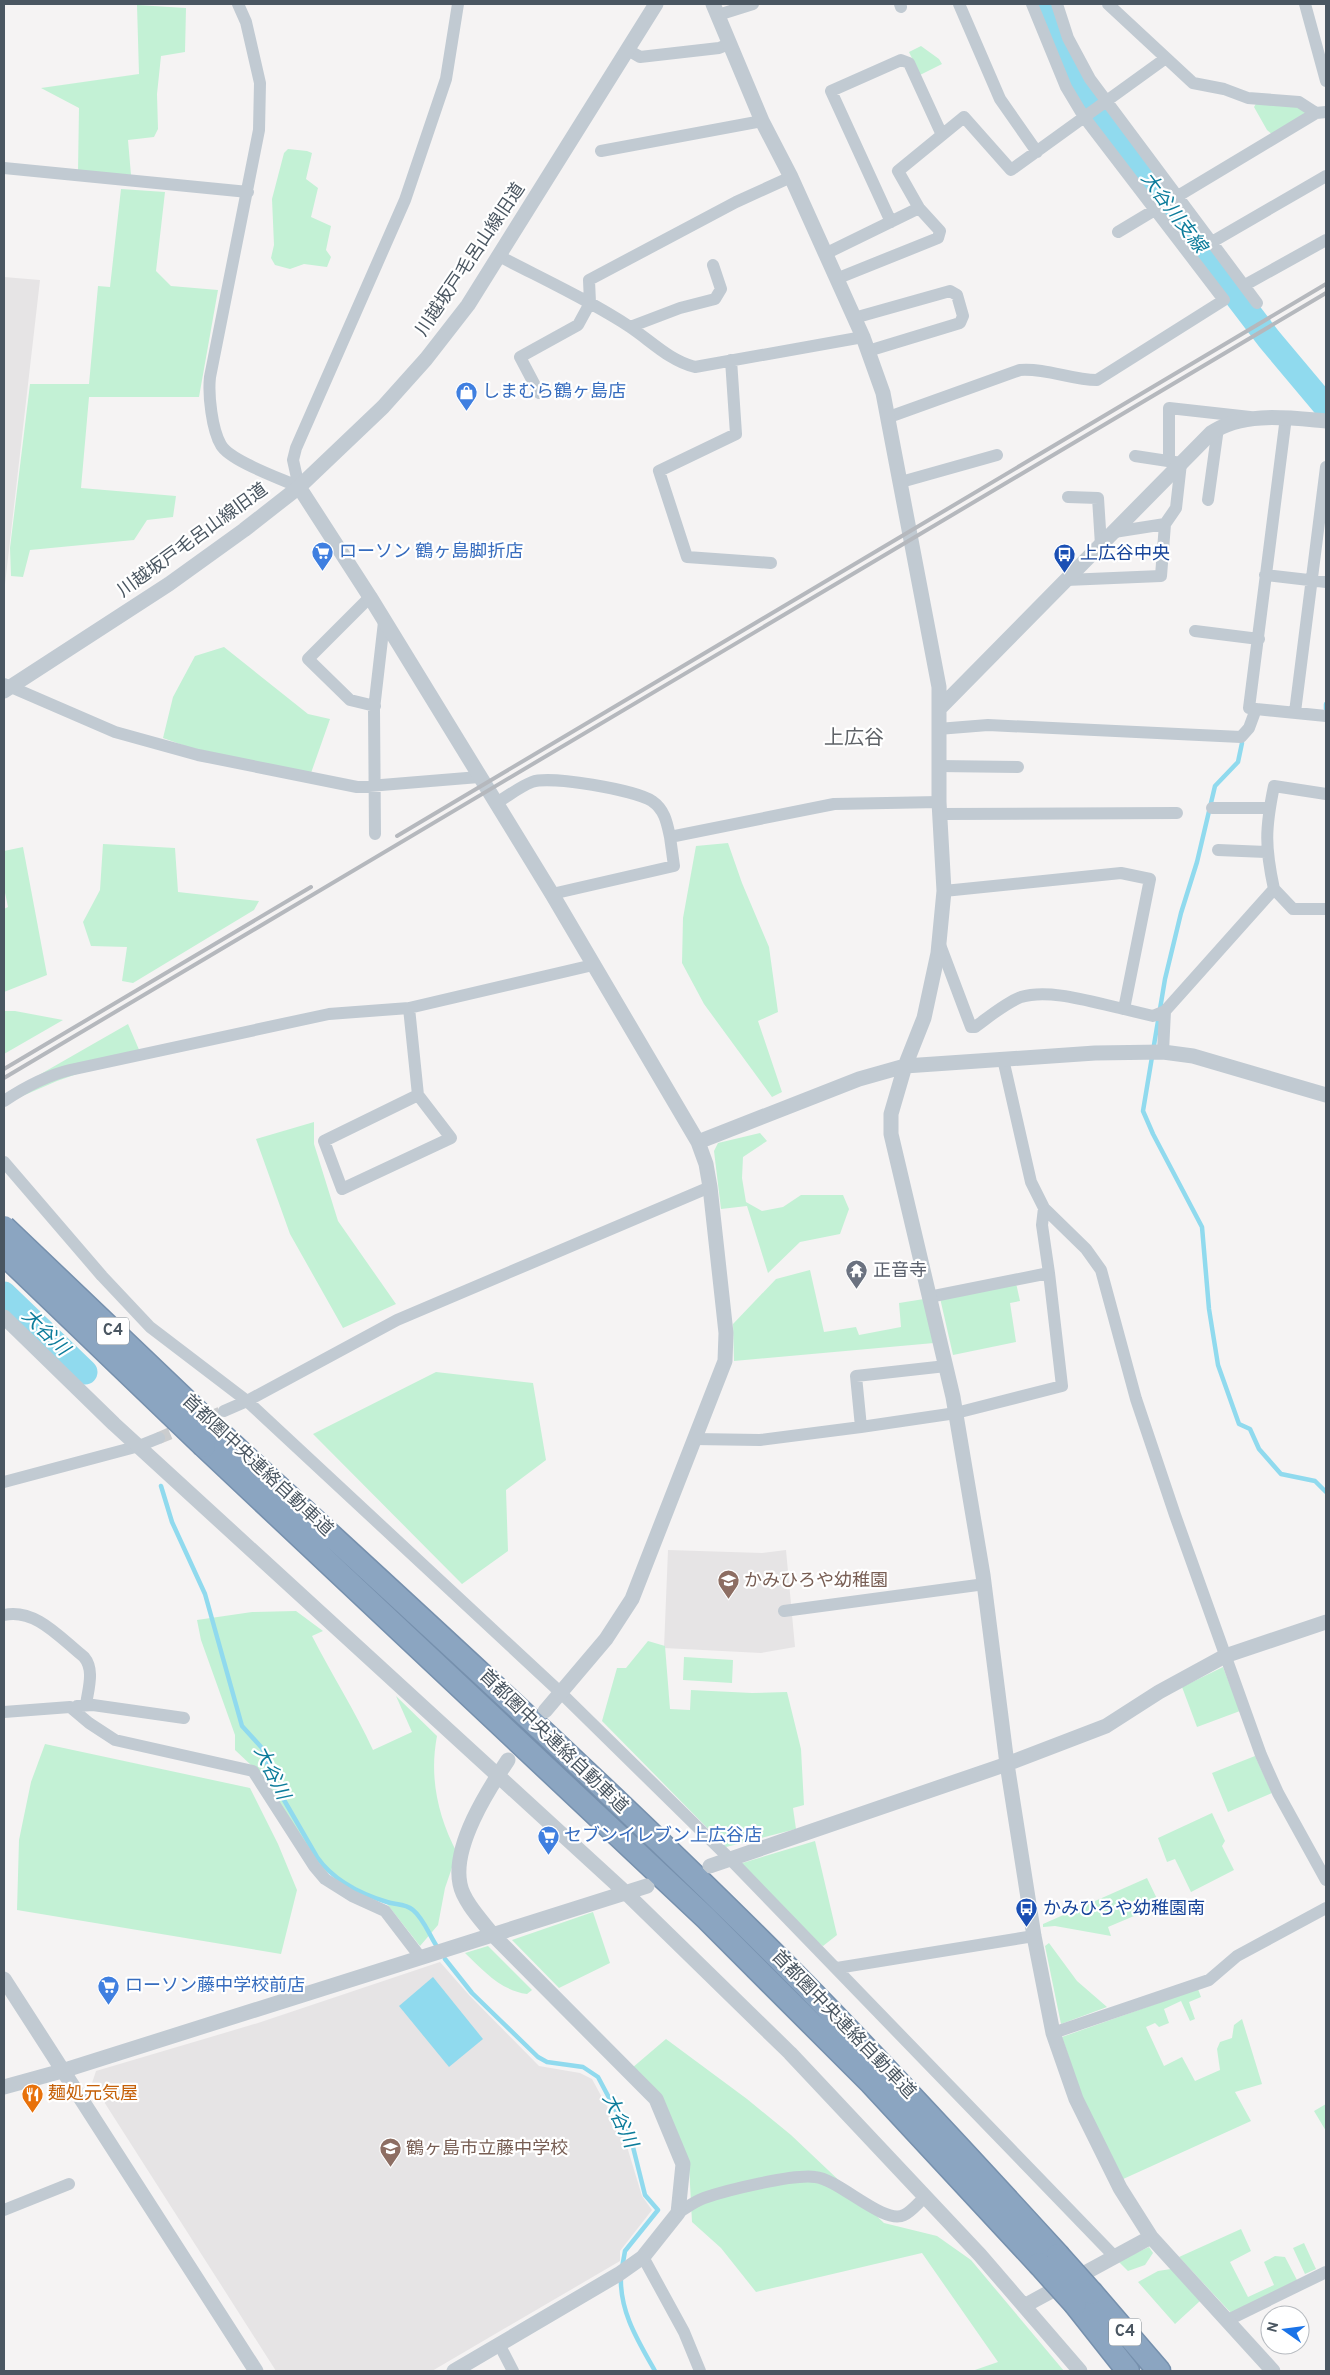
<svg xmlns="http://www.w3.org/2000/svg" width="1330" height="2375" viewBox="0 0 1330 2375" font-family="Overpass,'Noto Sans JP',sans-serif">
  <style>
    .education { fill: #e6e4e5 }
    .green { fill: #c3f1d5 }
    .water { fill: #90daee }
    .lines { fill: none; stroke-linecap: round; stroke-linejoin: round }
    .stream { stroke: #90daee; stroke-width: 4.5 }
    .river { stroke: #90daee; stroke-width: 25 }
    .minor-tunnel { stroke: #caccce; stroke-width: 12; stroke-dasharray: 12 6; stroke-linecap: butt }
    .motorway-casing { stroke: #7690ad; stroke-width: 25 }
    .minor { stroke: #c1cad2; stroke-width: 12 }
    .tertiary { stroke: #c1cad2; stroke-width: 15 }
    .motorway { stroke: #8ba5c1; stroke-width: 22 }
    .rail { stroke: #b5b8bd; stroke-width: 4 }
    .motorway-bridge-casing { stroke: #7690ad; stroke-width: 25; stroke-linecap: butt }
    .motorway-bridge { stroke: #8ba5c1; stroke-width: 22 }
    .labels { text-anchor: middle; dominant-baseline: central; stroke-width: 4.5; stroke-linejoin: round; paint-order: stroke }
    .shield { fill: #fff; stroke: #808990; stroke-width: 1 }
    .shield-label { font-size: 16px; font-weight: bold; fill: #4a5661 }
    .street-label { font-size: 18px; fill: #4a5661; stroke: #fff }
    .shop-label { font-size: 18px; fill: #366cbe; stroke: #fff; text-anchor: start }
    .transit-label { font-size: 18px; fill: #164399; stroke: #fff; text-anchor: start }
    .worship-label { font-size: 18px; fill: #5b616d; stroke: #fff; text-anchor: start }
    .education-label { font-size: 18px; fill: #785e54; stroke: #fff; text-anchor: start }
    .food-label { font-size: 18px; fill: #c56008; stroke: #fff; text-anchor: start }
    .water-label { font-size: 19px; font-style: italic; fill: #0c7c9b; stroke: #fff }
    .quarter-label { font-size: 20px; fill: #5f6368; stroke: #fff }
  </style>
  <rect width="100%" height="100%" fill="#f5f3f3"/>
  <!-- education -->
  <path class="education" d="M4,277l36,3 -36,313z
    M668,1550l94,3 24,-3 9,97 -34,6 -97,-5z
    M440,1962l29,33 70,71 41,7 12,6 33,61 17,56 10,14 -32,41v10l-188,110h-156l-184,-288 4,-12 162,-48z"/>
  <!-- green -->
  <path class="green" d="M137,5l49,3 -1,44 -24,4 -4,38 1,35 -4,8 -26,3 3,35 -53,-4 1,-63 -38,-20 98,-14z
    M921,46l18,13 3,5 -22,11 -11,-23z
    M1257,102l39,2 13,10 -36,21 -6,-5 -13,-23z
    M288,149l19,2 5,2 -6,26 12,9 -7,29 20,9 -5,24 5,7 -4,10 -23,-3 -14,5 -15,-4 -4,-7 3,-13 -2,-46 12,-46z
    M121,189l44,3 -9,79 15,15 47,4 -19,107h-110l-8,91 95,8 -3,21 -26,3 -13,20 -104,10 -7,27 -12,-1 -1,-28 20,-164h59l9,-98 12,1z
    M224,647l84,67 22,5 -19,54 -120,-25 -28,-10 10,-41 22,-41z
    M728,843l14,40 27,64 9,65 -20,9 24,71 -10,5 -68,-93 -22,-41 1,-45 13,-72z
    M103,844l72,4 3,44 81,9 -5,9 -121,73 -11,-2 5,-34 -36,-1 -8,-24 17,-32z
    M23,847l24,128 -43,17v-83l4,-2 -4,-19v-37z
    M4,1011h11l48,9 -59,34z
    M128,1024l12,28 -83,29 -53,23v-9z
    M314,1122v22l24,77 58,83 -53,24 -53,-94 -34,-95z
    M760,1133l7,8 -24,16 -1,21 4,24 16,9 21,-4 18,-12h42l6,14 -9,25 -40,8 -32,31 -21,-67 -26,3 -7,-58 4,-8z
    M810,1270l14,62 32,-5 3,8 42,-8 -2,-24 25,-4 10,44 -200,18 -1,-37 43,-45z
    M1016,1283l4,18 -10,2 6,39 -63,13 -13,-57z
    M436,1372l97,11 13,77 -40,30 2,61 -46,33 -149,-150z
    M296,1611l27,20 -11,5c20,39 43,75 61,114l39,-18 -16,-36 41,40c-8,42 1,80 20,117l-12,35 -7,37 -18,21 -33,-42 -62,-33 -45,-63 -13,-28 -32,-30v-15l-34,-95 -4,-20 55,-8z
    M648,1641l17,5 5,63 20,1 1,-20 61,3 35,-1 14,57 3,56 -11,3 3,21 -70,18 -124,-126 15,-53h9z
    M684,1657l49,3 -1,23 -49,-3z
    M1223,1667l17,44 -43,16 -15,-40z
    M45,1744l205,44 28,56 19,46 -16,64 -264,-44 2,-70 12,-58z
    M1255,1756l17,37 -44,19 -16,-39z
    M1212,1813l13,28 -3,5 12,24 -43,22 -16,-33 -8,3 -9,-24z
    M815,1841l22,94 -14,11 -15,-11 -69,-71z
    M1147,1878l13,27 -52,22 3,9 -56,-10 -12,1v-3z
    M593,1912l17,51 -51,25 -47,-48z
    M1049,1943l28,38 30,26 -46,17 -16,-78z
    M488,1946l44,44 -5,4c-27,-4 -43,-23 -62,-41z
    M1198,1989l3,8 -12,5 6,17 -5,2 -9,-20 -17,8 5,14 -10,4 -4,-4 -9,4 18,39 18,-9 13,24 25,-11 -3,-21 3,-7 12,-4 2,-13 8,-6 20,65 -27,8 16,29 -130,59 -36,-75 -23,-68z
    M666,2039l81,60 44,36 93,88 53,13 34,24 93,111h-92l26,-9 -76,-109 -166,39 -35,-44 -29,-26 -3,-57 -57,-97z
    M1326,2104v27l-12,-20z
    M1241,2229l10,22 -21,11 18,35 26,-12 -10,-23 11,-6 10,1 12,23 -65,34 -53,-57z
    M1304,2243l12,26 -11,5 -12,-26z
    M1149,2247l4,6 -8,12 -17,6 -10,-10z
    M1171,2269l29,32 -25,23 -37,-42 20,-11z"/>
  <!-- water -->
  <path class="water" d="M433,1977l50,62 -34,28 -50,-61z"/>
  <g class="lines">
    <!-- stream -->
    <path class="stream" d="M1326,709v-5
      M1242,743l-4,19 -23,24 -18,76 -16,51 -16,66 -22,132 10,23 49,93 7,82 9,56 21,59 11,5 9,20 22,25 34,7 11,11
      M161,1486l11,36 33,72 37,132 20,22 11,33 44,76c16,23 44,37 70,45 9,3 18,1 26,8 10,8 16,24 23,35
      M445,1959l27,34 66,64 9,5 36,5 15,10 33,62 14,56 13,15 -33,41 -3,17
      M621,2275c-2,36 17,66 34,96"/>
    <!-- river -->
    <path class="river" d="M1045,4l9,28 35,71 180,236 57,68
      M4,1294l81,78"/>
    <!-- minor-tunnel -->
    <path class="minor-tunnel" d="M159,1438l65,-27"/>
    <defs>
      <path id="motorway" d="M222,1435c196,181 395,360 583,550 86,88 170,179 253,270
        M204,1446l502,472 165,165 168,181
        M1092,2293l67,78
        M1075,2304l53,67"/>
    </defs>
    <!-- motorway casing -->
    <use href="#motorway" class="motorway-casing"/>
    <!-- minor -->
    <path class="minor" d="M238,4l8,18 14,61 -1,47 -49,247c-2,18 2,53 11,68 9,16 61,34 78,42l-6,-27 3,-12 109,-248 41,-121 12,-75
      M900,4l1,3
      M959,4l41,95 37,53
      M1057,4l11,34 22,41 167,224
      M1108,4l85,79 31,6 24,9 51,4 17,11 10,-1
      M1305,4l21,77
      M718,15l35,-11
      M628,50l12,7 79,-9 10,-4
      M601,151l161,-30
      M4,168l244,24
      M891,222l-60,-131 70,-31 8,3 33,72
      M1118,232l198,-119
      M1212,242l114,-66
      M825,254l94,-46
      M499,256c44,23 90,44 131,71 21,14 40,34 65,40l168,-30
      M836,279l102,-41 2,-7 -21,-23 -21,-37 66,-54 47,53 155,-112
      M1245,285l81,-45
      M854,318l96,-27 7,4 6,21 -3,7 -92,28
      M630,327l50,-19 35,-9 6,-10 -8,-24
      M731,360l5,74 -77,37 28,86 84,6
      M539,393l-19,-36 58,-32 12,-22 -1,-23 147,-78 55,-25
      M889,417l131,-47c27,-2 51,10 77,10l127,-80 -140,-183 -18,-30 -34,-83
      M1169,461v-53l81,9
      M901,482l96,-27
      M1068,497l30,1 3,47
      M1208,500l10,-72
      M1114,532l51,-8
      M1265,575l61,7
      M1066,580l95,-4 4,-52 11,-16 5,-45 -46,-7
      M370,597l-62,62 42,41 25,6
      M1195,631l64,8
      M4,684l111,48 83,23 159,32 122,-10
      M1256,709l70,7
      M1295,712l31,-245
      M938,729l50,-4 253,12 8,-9 7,-19 -7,-1 37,-291
      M938,766l80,1
      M496,803c11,-6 23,-16 36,-21 18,-7 103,8 120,19 13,9 15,22 18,36l164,-33 105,-2
      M1212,808h57
      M939,814l238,-1
      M375,834l-1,-125 10,-87
      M1218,850l48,2
      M1274,889l19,20h33
      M944,891l177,-18 29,6 -26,130 29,7 12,-5
      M552,894l122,-28 -4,-29
      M939,942l32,85h4c14,-10 30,-24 46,-30 29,-9 74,6 103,12
      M409,1008l9,87 33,43 -109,51 -18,-48 94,-46
      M1163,1052l2,-41 109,-122c-9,-42 -9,-60 0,-103l52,8
      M1003,1059l28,123 13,26 42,41 15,21 35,129 39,116 86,240 17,38 48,87
      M4,1101c21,-14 41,-25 66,-31l259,-56 80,-6 184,-43
      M4,1162l98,114 48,51 97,74 314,292 170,167 384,397
      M929,1297l120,-24 -7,-48 2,-17
      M224,1411l23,-10 150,-81 313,-133
      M861,1427l-5,-51 90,-10
      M694,1439l66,1 101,-13 95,-14 106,-27 -13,-113
      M4,1482l135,-36 20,-8
      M784,1611l201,-27
      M4,1615c32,-7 57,24 80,42 11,13 4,32 2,48
      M77,1706l16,-1 91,13
      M4,1712l66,-5 19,16 26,17 138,31 61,95 11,13 27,17 33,15 36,47
      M837,1968l197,-32
      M1053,2033l156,-53 28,-24 89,-48
      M4,2210l65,-26
      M678,2213c8,-5 17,-12 26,-15 23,-8 89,-24 111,-21 24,2 68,48 89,38 7,-3 14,-12 20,-17
      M643,2257l41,75 16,39
      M1228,2320l98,-48
      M499,2344l14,27"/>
    <!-- tertiary -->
    <path class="tertiary" d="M713,4l49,117 29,56 72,160 20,56 56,294v115l5,89 -6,62 -14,65 -19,48 190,-13 68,-1 30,4 133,39
      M299,487l71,110 182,297 146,248
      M4,691l165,-107 75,-54 55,-43 84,-80 43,-48 42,-54 188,-301
      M939,709l272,-276c32,-22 79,-15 115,-12
      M4,1317l110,107 512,469 164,160 190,202 100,116
      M545,1711l61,-72 26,-40 93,-238 1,-28 -16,-146 -4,-23 -8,-22 161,-63 46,-13 -14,48v20l62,263 30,178 24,189 27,172 19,97 23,66 44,89 31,49 122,134
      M710,1866l297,-102 99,-38 53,-34 66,-36 101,-34
      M4,1979l252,392
      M4,2087l58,-16 585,-185
      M1024,2306l127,-69
      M454,2371l165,-97 24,-17 35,-44 5,-49 -27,-65 -163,-164c-11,-14 -30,-34 -33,-51 -8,-38 28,-94 48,-124"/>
    <!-- motorway -->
    <use href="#motorway" class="motorway"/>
    <!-- rail -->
    <path class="rail" d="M397,836l929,-552
      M4,1069l307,-182
      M4,1078l1322,-785"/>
    <defs>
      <path id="motorway-bridge" d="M4,1227l218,208
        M4,1254l200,192
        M1058,2255l34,38
        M1039,2264l36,40"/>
    </defs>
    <!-- motorway-bridge casing -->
    <use href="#motorway-bridge" class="motorway-bridge-casing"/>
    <!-- motorway-bridge -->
    <use href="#motorway-bridge" class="motorway-bridge"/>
  </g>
  <!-- icons -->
  <defs>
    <symbol id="shop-pin" viewBox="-11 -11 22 30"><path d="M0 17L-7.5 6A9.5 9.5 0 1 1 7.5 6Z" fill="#3f7fe0" stroke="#fff"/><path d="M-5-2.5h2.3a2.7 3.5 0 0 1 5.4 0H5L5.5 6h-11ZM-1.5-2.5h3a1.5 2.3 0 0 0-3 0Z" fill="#fff"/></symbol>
    <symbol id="supermarket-pin" viewBox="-11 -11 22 30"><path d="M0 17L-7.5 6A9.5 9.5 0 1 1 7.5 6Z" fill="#3f7fe0" stroke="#fff"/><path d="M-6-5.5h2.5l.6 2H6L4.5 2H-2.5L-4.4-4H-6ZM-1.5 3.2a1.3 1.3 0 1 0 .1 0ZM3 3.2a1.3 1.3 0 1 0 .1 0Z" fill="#fff"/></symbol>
    <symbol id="bus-pin" viewBox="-11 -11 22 30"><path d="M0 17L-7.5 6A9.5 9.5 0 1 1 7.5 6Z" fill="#1a4fb4" stroke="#fff"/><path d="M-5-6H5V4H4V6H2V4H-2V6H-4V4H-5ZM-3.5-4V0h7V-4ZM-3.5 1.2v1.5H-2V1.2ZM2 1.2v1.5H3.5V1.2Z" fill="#fff"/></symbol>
    <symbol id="temple-pin" viewBox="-11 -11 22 30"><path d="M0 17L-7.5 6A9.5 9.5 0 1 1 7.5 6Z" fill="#6b7280" stroke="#fff"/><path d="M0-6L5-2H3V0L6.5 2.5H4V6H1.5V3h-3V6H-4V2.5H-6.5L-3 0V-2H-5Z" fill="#fff"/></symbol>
    <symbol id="school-pin" viewBox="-11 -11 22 30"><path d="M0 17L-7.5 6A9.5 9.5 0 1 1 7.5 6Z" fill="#8d6e63" stroke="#fff"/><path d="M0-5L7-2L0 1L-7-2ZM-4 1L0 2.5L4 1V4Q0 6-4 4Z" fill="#fff"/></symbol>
    <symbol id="restaurant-pin" viewBox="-11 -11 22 30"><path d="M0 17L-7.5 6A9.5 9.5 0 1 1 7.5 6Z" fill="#e8710a" stroke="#fff"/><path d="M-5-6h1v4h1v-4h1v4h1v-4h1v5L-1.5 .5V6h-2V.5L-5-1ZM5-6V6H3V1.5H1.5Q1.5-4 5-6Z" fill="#fff"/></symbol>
  </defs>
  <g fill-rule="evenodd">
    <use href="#shop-pin" x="454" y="380" width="25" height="34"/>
    <use href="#supermarket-pin" x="310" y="540" width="25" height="34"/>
    <use href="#bus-pin" x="1052" y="542" width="25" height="34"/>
    <use href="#temple-pin" x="844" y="1258" width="25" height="34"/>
    <use href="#school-pin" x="716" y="1568" width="25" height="34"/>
    <use href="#supermarket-pin" x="536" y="1824" width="25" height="34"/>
    <use href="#bus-pin" x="1014" y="1896" width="25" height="34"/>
    <use href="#supermarket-pin" x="96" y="1974" width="25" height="34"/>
    <use href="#restaurant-pin" x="20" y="2082" width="25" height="34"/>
    <use href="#school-pin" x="378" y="2136" width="25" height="34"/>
  </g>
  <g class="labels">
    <!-- shield labels -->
    <g class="shield">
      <rect x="97" y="1317.5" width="32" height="27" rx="4"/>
      <rect x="1109" y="2318.5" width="32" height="27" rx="4"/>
    </g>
    <g class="shield-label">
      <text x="113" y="1331">C4</text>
      <text x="1125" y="2332">C4</text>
    </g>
    <!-- street labels -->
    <g class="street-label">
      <text transform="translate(471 260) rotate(-56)">川越坂戸毛呂山線旧道</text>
      <text transform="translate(193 541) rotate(-36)">川越坂戸毛呂山線旧道</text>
      <text transform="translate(257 1466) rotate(43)">首都圏中央連絡自動車道</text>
      <text transform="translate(553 1742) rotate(44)">首都圏中央連絡自動車道</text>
      <text transform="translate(843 2025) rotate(46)">首都圏中央連絡自動車道</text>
    </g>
    <!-- shop labels -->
    <g class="shop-label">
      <text x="482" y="392">しまむら鶴ヶ島店</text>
      <text x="339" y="552">ローソン 鶴ヶ島脚折店</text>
      <text x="564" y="1836">セブンイレブン上広谷店</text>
      <text x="125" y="1986">ローソン藤中学校前店</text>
    </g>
    <!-- transit labels -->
    <g class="transit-label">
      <text x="1080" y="554">上広谷中央</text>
      <text x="1043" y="1909">かみひろや幼稚園南</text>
    </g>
    <!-- worship labels -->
    <g class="worship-label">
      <text x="873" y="1271">正音寺</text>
    </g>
    <!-- education labels -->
    <g class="education-label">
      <text x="744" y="1581">かみひろや幼稚園</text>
      <text x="406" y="2149">鶴ヶ島市立藤中学校</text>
    </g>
    <!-- food labels -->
    <g class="food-label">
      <text x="48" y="2094">麺処元気屋</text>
    </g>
    <!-- water labels -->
    <g class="water-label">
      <text transform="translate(1173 213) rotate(53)">大谷川支線</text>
      <text transform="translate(45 1333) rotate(44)">大谷川</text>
      <text transform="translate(271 1773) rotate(64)">大谷川</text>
      <text transform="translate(619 2121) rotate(65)">大谷川</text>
    </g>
    <!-- quarter labels -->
    <g class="quarter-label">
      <text x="854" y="739">上広谷</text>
    </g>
  </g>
  <!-- border -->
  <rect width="1330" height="2375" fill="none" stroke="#4a5661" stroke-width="10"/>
  <!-- north arrow -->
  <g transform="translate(1285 2330) rotate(284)"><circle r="24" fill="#ffffff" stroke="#b7bbc0"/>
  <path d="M0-4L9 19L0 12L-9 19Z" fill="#1a73e8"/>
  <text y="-8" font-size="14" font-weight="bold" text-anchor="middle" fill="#4a5661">N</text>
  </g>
</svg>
